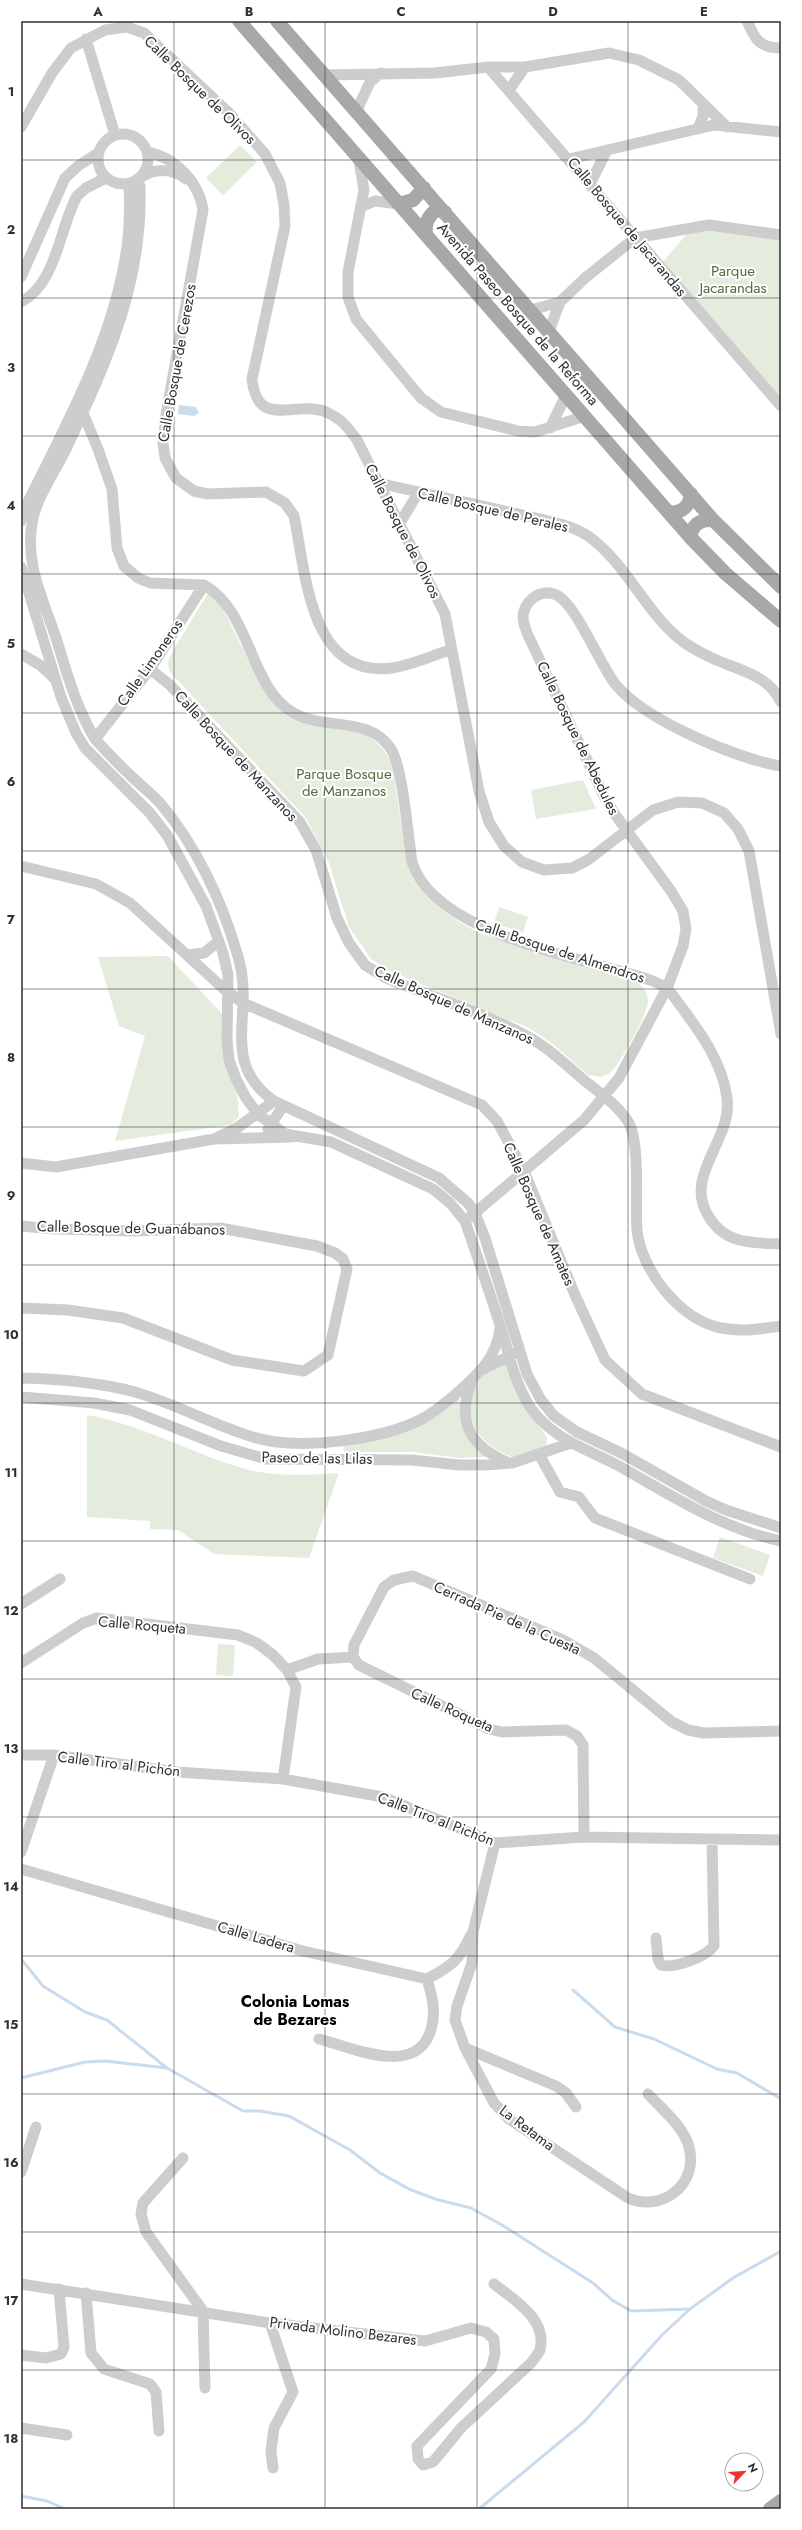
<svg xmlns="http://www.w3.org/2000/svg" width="802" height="2530" viewBox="0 0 802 2530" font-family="Jost,sans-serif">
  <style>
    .green { fill: #e4eddd }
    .water { fill: #c9dced }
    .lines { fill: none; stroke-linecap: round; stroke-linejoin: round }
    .stream { stroke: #c9dced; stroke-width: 3 }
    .minor { stroke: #cdcdcd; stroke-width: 11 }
    .major { stroke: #a8a8a8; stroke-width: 14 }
    .grid { fill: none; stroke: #303030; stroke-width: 1; stroke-opacity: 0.55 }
    .labels { text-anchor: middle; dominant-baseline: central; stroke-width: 4; stroke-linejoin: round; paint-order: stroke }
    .street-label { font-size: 15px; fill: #303030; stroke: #fff }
    .park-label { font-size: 15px; fill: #4e6d3b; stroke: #fff }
    .neighbourhood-label { font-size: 16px; font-weight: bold; fill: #000; stroke: #fff }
    .neatline { fill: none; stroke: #303030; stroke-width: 1.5 }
    .grid-label { font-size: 13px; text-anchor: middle; font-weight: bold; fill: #303030 }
  </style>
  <rect width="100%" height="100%" fill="#fff"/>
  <!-- green -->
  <path class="green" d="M240,145l17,17 -34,34 -17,-18z
    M693,227l88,10v169l-122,-140z
    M208,593l11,10c19,30 42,95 69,113 37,25 83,-3 104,49l17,106c13,29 45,49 72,63l154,47c8,5 13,11 13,20 0,13 -28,63 -38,72l-9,4 -13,-2 -35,-31 -24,-16 -140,-57 -18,-12 -22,-32 -20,-64 -23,-45 -137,-147 -1,-10 4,-9z
    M583,780l13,29 -60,10 -5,-29z
    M499,907l29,10 -5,16 -29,-10z
    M168,956l57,61 13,84 1,16 -8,8 -116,16 30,-105 -26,-10 -21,-69z
    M507,1363l8,27 32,47 -1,9 -32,12c-27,-11 -49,-28 -42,-60 1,-8 4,-16 10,-22 5,-6 17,-10 25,-13z
    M459,1398l4,29 24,30 -27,1 -48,-6h-68l-1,-7 38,-7z
    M87,1415c56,10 104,38 158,54 30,8 64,6 94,4l-30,85 -95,-4 -36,-24 -28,-1v-8l-63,-4z
    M720,1537l50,18 -7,21 -50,-18z
    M218,1644l17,1 -2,31 -17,-1z"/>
  <!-- water -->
  <path class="water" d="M179,405l17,2 3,6 -5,3 -16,-2z"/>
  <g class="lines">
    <!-- stream -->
    <path class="stream" d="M21,1959l22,27 42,26 22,8 60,48 76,43h17l29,5 61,34 30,23 29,16 26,10 36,9 31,17 91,58 19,17 19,11 59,-2
      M573,1990l42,37 39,12 63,30 20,4 44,26
      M21,2078l64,-16 20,-1 62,7
      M21,2496l26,5 18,8
      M479,2509l105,-87 78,-87 28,-26 43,-31 48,-27"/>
    <!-- minor -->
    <path class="minor" d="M747,21c8,18 12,27 34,27
      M86,39l29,96
      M488,67l293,339
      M326,75l109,-2 53,-6h37l84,-14 30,7 40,20 48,47
      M509,90l16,-23
      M357,110l13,-28 11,-9
      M21,127l31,-54 19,-25 34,-18 22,-3 17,6 85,80 36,41 15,29 4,22 1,21 -33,153c6,53 45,19 76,34 14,6 21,16 29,27l88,174 34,177 10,31 15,24 18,16 22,8 28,-2 16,-8 65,-50 25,-8 24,1 22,10 14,16 11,22 32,183
      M698,129l5,-13v-12
      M98 159a25 25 0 1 1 50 0a25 25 0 1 1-50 0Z
      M147,152c28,5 52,30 56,58l-37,205 -3,28 2,15 11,20 18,13 14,3 58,-2 19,11 9,13c12,56 15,163 98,152 20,-3 39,-12 58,-18
      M569,159l145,-34 67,7
      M359,161l5,29 -16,82v25l8,22 65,79 20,14 77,19 17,1 50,-16
      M140,178c15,-10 32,-10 46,1
      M590,184l17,-34
      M140,186c3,97 -32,173 -72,259 -11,24 -29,48 -35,73 -10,44 11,83 24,123 10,33 20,68 38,98 11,12 22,24 34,35 10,10 22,19 31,29 35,41 61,96 76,147 6,17 8,36 7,54 -2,41 -7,70 31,97l165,77 29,25 7,10 10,25 42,136 14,26 13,16 23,16 46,22 83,47 20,9 55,18
      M363,206l12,-5 24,3
      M21,277l44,-99 13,-12 20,-13
      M21,302c36,-19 38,-73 56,-106l9,-8 20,-10
      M531,310l29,-8
      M549,331l11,-29 25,-24 50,-40 74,-13 72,10
      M83,413l15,36 14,40 5,59 7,18 14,12 12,5 54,2c47,26 45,101 88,127 30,19 78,3 99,37 12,19 17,88 21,113 20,67 152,92 211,110 14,4 39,9 48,21 23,31 51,65 56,105 6,42 -45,78 -18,119 16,27 43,26 72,27
      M550,428l16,-33
      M378,483l167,37c15,4 30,7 43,16 36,25 55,71 88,100 10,9 23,16 36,22 25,12 56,16 69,44
      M21,521l5,-15c38,-77 85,-162 99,-247 5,-25 5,-50 4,-75
      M400,523l18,-30
      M21,567l40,130 15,36 9,15 64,64 18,23 39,71 17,47 5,22 -1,65 2,20 7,19 10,19 12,16 27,20 46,8 102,47 17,14 15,18c12,35 24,69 35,104 9,28 14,57 30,82 22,32 57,42 89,59 52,29 103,63 162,75
      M21,654l19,11 14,13
      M150,669l20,16 130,137 16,28 21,68 12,25 16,22 21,13c46,19 96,34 139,57 23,12 41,30 60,46 15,12 31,23 42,39 14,19 8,84 10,110 4,40 43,90 84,98 21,4 40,1 60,-2
      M95,739l55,-70 54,-84
      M21,866l75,18 34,19 94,86 19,14 239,102 15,16 27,50 51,124 30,65 37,34 139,53
      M187,955l17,-2 15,-12
      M268,1129l15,-23
      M218,1137l19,-9 37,-27
      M21,1163l35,4 158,-28 76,-2
      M470,1217l114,-97 35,-42 48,-90 16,-42 3,-17 -3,-18 -12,-20 -57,-78 -10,-17 -77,-163c-1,-4 -4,-10 -4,-15 0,-15 15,-29 31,-24 21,6 46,72 62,91 29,35 121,74 165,81
      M21,1226l33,3 80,2 86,-3 97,18 18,7 8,6 4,10 -19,86 -24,16 -72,-11 -109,-42 -55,-8 -47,-2
      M483,1369l33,-16
      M21,1378c38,1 77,4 114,14 41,12 78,33 118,45 45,14 128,3 169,-18 13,-7 23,-16 34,-25 21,-19 41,-36 44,-66
      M471,1383c-15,40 0,64 38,80
      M21,1397l73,6 36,7 91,36 45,13 146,1 47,5h26l27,-2 59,-20
      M540,1456l20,36 19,5 16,21 155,61
      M21,1604l39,-25
      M21,1663l62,-40 14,-5 141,17 19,8 16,12 14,15 9,17 -13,92
      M287,1670l31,-11 35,-2
      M21,1755h33l123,17 106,7 100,18 112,46 89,-6 197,3
      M584,1837l-1,-92 -6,-9 -11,-6 -64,2 -13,-3 -130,-64 -6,-8 1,-12 30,-58 10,-7 19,-4 150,64 31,18 78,64 16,8 16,3 77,-2
      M495,1843l-22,89 -1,31 -15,43 -2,14 10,28 29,55 15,16 119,79c34,15 71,-14 61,-51 -5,-20 -27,-38 -41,-53
      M21,1852l33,-97
      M21,1869l282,82 124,28c25,-13 32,-19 44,-44
      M656,1938l2,21 3,6c13,4 44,-8 53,-19l-2,-107
      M319,2039c31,8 93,37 110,-4 8,-20 4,-36 -2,-56
      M465,2048l91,38 10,7 10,14
      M183,2158l-40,45 -2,11 5,18 57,79 2,77
      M21,2172l15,-45
      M21,2284l249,39 155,18 46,-13 15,4 8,7 1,15 -4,15 -74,77 1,13 5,6 10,-3 28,-34 70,-65c3,-4 7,-9 9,-13 8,-31 -27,-51 -46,-66
      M86,2293l5,60 13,16 46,15 6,8 3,39
      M270,2323l23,69 -19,36 -3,23 2,17
      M21,2355l25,3 15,-4 3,-7 -5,-58
      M21,2428l46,7"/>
    <!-- major -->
    <path class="major" d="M239,21l451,516 35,36 56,48
      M277,21l436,499 68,67
      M399,204l14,-4 11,-12
      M426,235c-1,-11 1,-18 10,-25l9,2
      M671,513c12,-1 18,-6 20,-19
      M690,537c3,-13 10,-18 23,-17
      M770,2509l11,-8"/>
  </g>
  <!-- grid -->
  <path class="grid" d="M174,21v2488M325,21v2488M477,21v2488M628,21v2488M21,160h760M21,298h760M21,436h760M21,574h760M21,713h760M21,851h760M21,989h760M21,1127h760M21,1265h760M21,1403h760M21,1541h760M21,1679h760M21,1817h760M21,1956h760M21,2094h760M21,2232h760M21,2370h760"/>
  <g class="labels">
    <!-- street labels -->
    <g class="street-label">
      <text transform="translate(200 90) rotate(44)">Calle Bosque de Olivos</text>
      <text transform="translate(627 227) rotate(50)">Calle Bosque de Jacarandas</text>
      <text transform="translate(518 314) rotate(49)">Avenida Paseo Bosque de la Reforma</text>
      <text transform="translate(177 363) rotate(-80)">Calle Bosque de Cerezos</text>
      <text transform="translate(493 510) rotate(13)">Calle Bosque de Perales</text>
      <text transform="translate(403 531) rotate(63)">Calle Bosque de Olivos</text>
      <text transform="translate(150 663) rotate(-55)">Calle Limoneros</text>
      <text transform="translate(578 738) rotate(64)">Calle Bosque de Abedules</text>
      <text transform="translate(236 756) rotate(47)">Calle Bosque de Manzanos</text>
      <text transform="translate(560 951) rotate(18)">Calle Bosque de Almendros</text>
      <text transform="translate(454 1005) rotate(24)">Calle Bosque de Manzanos</text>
      <text transform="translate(539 1214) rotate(66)">Calle Bosque de Amates</text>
      <text transform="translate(131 1228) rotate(1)">Calle Bosque de Guanábanos</text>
      <text transform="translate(317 1458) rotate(1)">Paseo de las Lilas</text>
      <text transform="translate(507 1618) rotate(24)">Cerrada Pie de la Cuesta</text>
      <text transform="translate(142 1625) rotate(5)">Calle Roqueta</text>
      <text transform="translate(452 1710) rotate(24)">Calle Roqueta</text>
      <text transform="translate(119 1764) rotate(7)">Calle Tiro al Pichón</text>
      <text transform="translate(436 1819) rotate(21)">Calle Tiro al Pichón</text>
      <text transform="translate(256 1937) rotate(16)">Calle Ladera</text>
      <text transform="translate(527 2128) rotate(37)">La Retama</text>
      <text transform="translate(343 2331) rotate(7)">Privada Molino Bezares</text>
    </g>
    <!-- park labels -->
    <g class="park-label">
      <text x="733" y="271">Parque<tspan x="733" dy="17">Jacarandas</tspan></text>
      <text x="344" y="774">Parque Bosque<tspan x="344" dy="17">de Manzanos</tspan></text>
    </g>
    <!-- neighbourhood labels -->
    <g class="neighbourhood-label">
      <text x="295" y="2001">Colonia Lomas<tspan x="295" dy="18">de Bezares</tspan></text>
    </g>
  </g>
  <!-- border -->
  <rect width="802" height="2530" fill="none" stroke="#ffffff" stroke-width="44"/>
  <!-- north arrow -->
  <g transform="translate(744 2472) rotate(65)"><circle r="19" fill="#ffffff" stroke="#acacac"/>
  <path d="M0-3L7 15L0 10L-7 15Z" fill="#eb322d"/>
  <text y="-6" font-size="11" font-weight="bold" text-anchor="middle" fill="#303030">N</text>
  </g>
  <rect x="22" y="22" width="758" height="2486" class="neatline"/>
  <g class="grid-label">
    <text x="98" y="16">A</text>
    <text x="249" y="16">B</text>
    <text x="401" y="16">C</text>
    <text x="553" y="16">D</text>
    <text x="704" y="16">E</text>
    <text x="11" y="96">1</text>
    <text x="11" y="234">2</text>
    <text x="11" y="372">3</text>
    <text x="11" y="510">4</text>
    <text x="11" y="648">5</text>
    <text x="11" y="786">6</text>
    <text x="11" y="924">7</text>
    <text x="11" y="1062">8</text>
    <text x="11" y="1200">9</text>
    <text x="11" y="1339">10</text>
    <text x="11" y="1477">11</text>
    <text x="11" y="1615">12</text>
    <text x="11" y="1753">13</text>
    <text x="11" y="1891">14</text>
    <text x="11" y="2029">15</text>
    <text x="11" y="2167">16</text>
    <text x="11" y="2305">17</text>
    <text x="11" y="2443">18</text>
  </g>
</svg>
